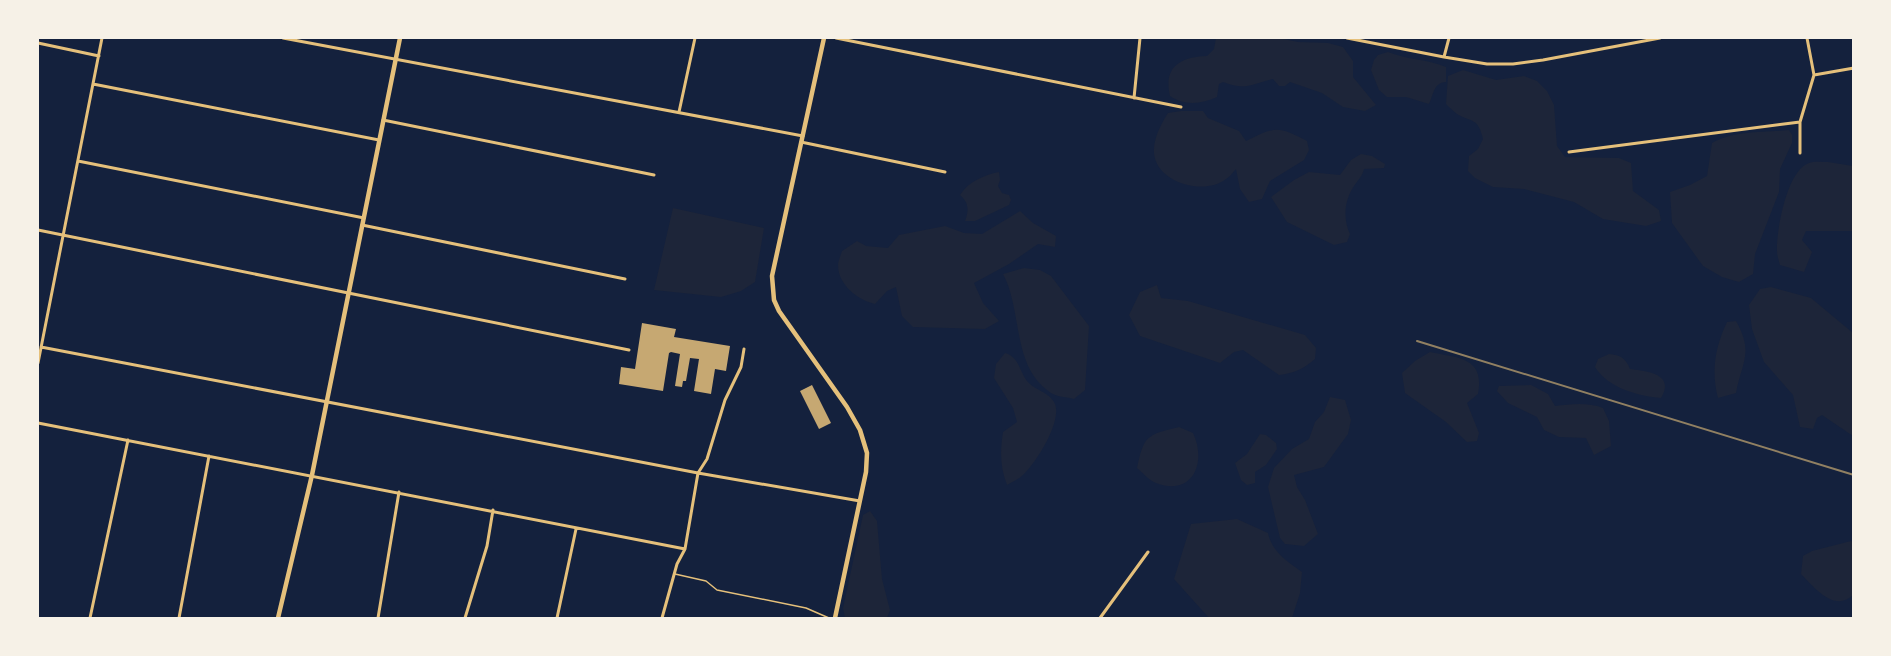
<svg xmlns="http://www.w3.org/2000/svg" width="1891" height="656" viewBox="0 0 1891 656" font-family="Georgia,serif">
  <style>
    .green { fill: #1d2539 }
    .building { fill: #c6a872 }
    .lines { fill: none; stroke-linecap: round; stroke-linejoin: round }
    .service { stroke: #e5c07b; stroke-width: 1.5 }
    .minor { stroke: #e5c07b; stroke-width: 3 }
    .secondary { stroke: #e5c07b; stroke-width: 4.5 }
    .rail { stroke: #918062; stroke-width: 2 }
  </style>
  <rect width="100%" height="100%" fill="#14213d"/>
  <!-- green -->
  <path class="green" d="M1216,38h63l19,4 30,1 15,4 10,14v16l23,28 -11,6 -22,-4 -21,-14 -32,-11 -5,4h-6l-6,-7c-22,5 -27,12 -50,3l-4,2 -2,13c-15,7 -33,9 -47,-1 -7,-30 11,-39 37,-40l7,-7z
    M1388,52c19,8 40,7 58,15v15c-13,1 -12,12 -17,22l-23,-7h-19l-8,-7 -8,-20 3,-10 4,-5z
    M1463,70l33,10 28,-4 13,5 10,10 7,14 3,41 8,11 54,1 12,5 2,28 26,19 2,11 -15,5 -43,-7 -29,-17 -50,-13 -31,-2 -18,-9 -7,-7 1,-15 9,-7 5,-10c-5,-22 -11,-16 -26,-25 -4,-3 -8,-7 -11,-10l2,-28z
    M1181,111h22l5,7 31,13 7,10c30,-15 32,-15 61,0l2,9 -5,10 -34,21 -8,18 -13,3 -9,-13 -4,-20c-3,3 -6,8 -10,10 -21,17 -70,4 -72,-26 -1,-14 7,-29 14,-40z
    M1789,130l3,5v8l-12,26 -1,23 -24,62 -2,20 -14,8 -17,-5 -19,-11 -31,-43 -2,-31 20,-7 17,-9 5,-33c23,-13 51,-10 77,-13z
    M1361,154l11,2 13,8 -1,4 -20,1c-2,8 -6,11 -10,17 -10,15 -11,33 -4,48l-3,8 -13,3 -47,-23 -16,-25 23,-17 15,-8 31,3 11,-15z
    M1828,162l25,4v65h-47l-4,9 10,12 -8,20 -24,-7c-1,-4 -3,-9 -3,-14 -1,-20 10,-81 32,-88 5,-2 13,-1 19,-1z
    M999,172l1,8 -2,6 4,7 7,2 2,5 -2,5 -34,16h-10c4,-11 4,-18 -5,-26 8,-13 24,-20 39,-23z
    M673,208l91,20 -9,54 -14,9 -20,6 -67,-7z
    M1020,211l13,12 23,13 -1,11 -17,-3 -29,20 -35,19 9,20 16,18 -14,8 -72,-2 -11,-11 -6,-29 -9,4 -12,13c-17,-4 -37,-19 -37,-39 0,-4 3,-10 4,-14l15,-10 9,5 22,2 11,-13 46,-9 19,7 18,1z
    M1024,268l16,2 11,6 38,50 -4,64 -11,9c-7,-2 -17,-2 -23,-6 -40,-26 -28,-82 -48,-119z
    M1157,285l4,13 27,3 117,34 11,13 -1,11c-12,10 -20,14 -36,16l-36,-25 -9,2 -14,11 -80,-27 -11,-21 11,-23z
    M1771,287l40,11 42,35v103l-31,-21 -5,3 -4,11 -13,-2 -7,-32 -29,-33 -12,-33 -3,-24 11,-16z
    M1736,321c18,32 6,40 0,72l-18,5c-7,-26 -3,-51 9,-76z
    M1430,352c28,6 55,5 48,42l-11,9 12,30 -2,8 -10,1 -21,-20 -41,-29 -3,-20 13,-12z
    M1005,353c14,4 14,17 22,28 7,9 23,11 28,23 7,18 -19,59 -32,71 -4,4 -11,7 -16,10 -7,-18 -7,-34 -4,-53l14,-10 -4,-14 -19,-30 2,-14z
    M1609,354c11,1 17,4 21,15 15,2 46,4 31,29 -23,-2 -53,-10 -66,-31l3,-8z
    M1531,385l17,9 7,12c16,-2 33,-4 48,2l6,13 2,25 -17,9 -8,-17 -27,-1 -15,-7 -7,-13 -29,-14 -11,-12 2,-5z
    M1330,397l15,3 6,20 -3,14 -24,33 -30,8 3,12 8,13 13,34 -14,12 -19,-2 -5,-6 -12,-51 6,-19 18,-19 17,-10 6,-17 9,-10z
    M1179,427l14,6c14,29 0,64 -37,50 -6,-2 -13,-10 -19,-15 7,-32 9,-33 42,-41z
    M1260,434l6,1 10,8 1,6 -11,16 -11,7v11l-8,2 -6,-5 -6,-17 12,-9z
    M870,511l7,10 5,58 8,31 -3,8h-42l-2,-10 20,-93z
    M1237,519l31,14c4,19 19,28 34,39l-2,21 -8,25h-83l-35,-39 17,-55z
    M1851,541l2,1v53c-19,18 -39,-8 -52,-21l2,-18 9,-5z"/>
  <!-- building -->
  <path class="building" d="M642,323l34,6 -2,8 56,9 -4,25 -11,-2 -4,25 -17,-3 5,-32 -9,-1 -4,23h-3l-1,6 -7,-1 5,-32 -9,-2 -2,1 -6,38 -44,-7 2,-17 14,2z
    M812,385l19,38 -12,6 -19,-38z"/>
  <g class="lines">
    <!-- service -->
    <path class="service" d="M675,574l31,7 11,9 89,18 23,10"/>
    <!-- minor -->
    <path class="minor" d="M283,38l520,98
      M836,38l345,69
      M1347,38l97,19 43,7h26l30,-4 117,-22
      M38,43l61,13
      M1444,57l5,-19
      M1814,75l40,-7
      M93,84l286,56
      M1134,98l6,-60
      M679,112l16,-74
      M383,120l271,55
      M801,142l144,30
      M1569,152l231,-30
      M1800,153v-31l14,-47 -7,-37
      M78,161l286,57
      M362,225l263,54
      M38,230l591,120
      M41,347l657,126 162,28
      M38,363l64,-325
      M38,423l647,126
      M90,618l38,-178
      M179,618l30,-162
      M378,618l21,-126
      M465,618l22,-72 6,-36
      M557,618l19,-89
      M662,618l15,-54 8,-15 13,-76 9,-14 18,-59 16,-33 3,-18
      M1100,618l48,-66"/>
    <!-- secondary -->
    <path class="secondary" d="M824,38l-52,238 2,24 5,11 68,96 13,23 7,23 -1,19 -31,146
      M278,618l34,-143 88,-437"/>
    <!-- rail -->
    <path class="rail" d="M1417,341l437,134"/>
  </g>
  <!-- border -->
  <rect width="1891" height="656" fill="none" stroke="#f6f1e7" stroke-width="78"/>
</svg>
